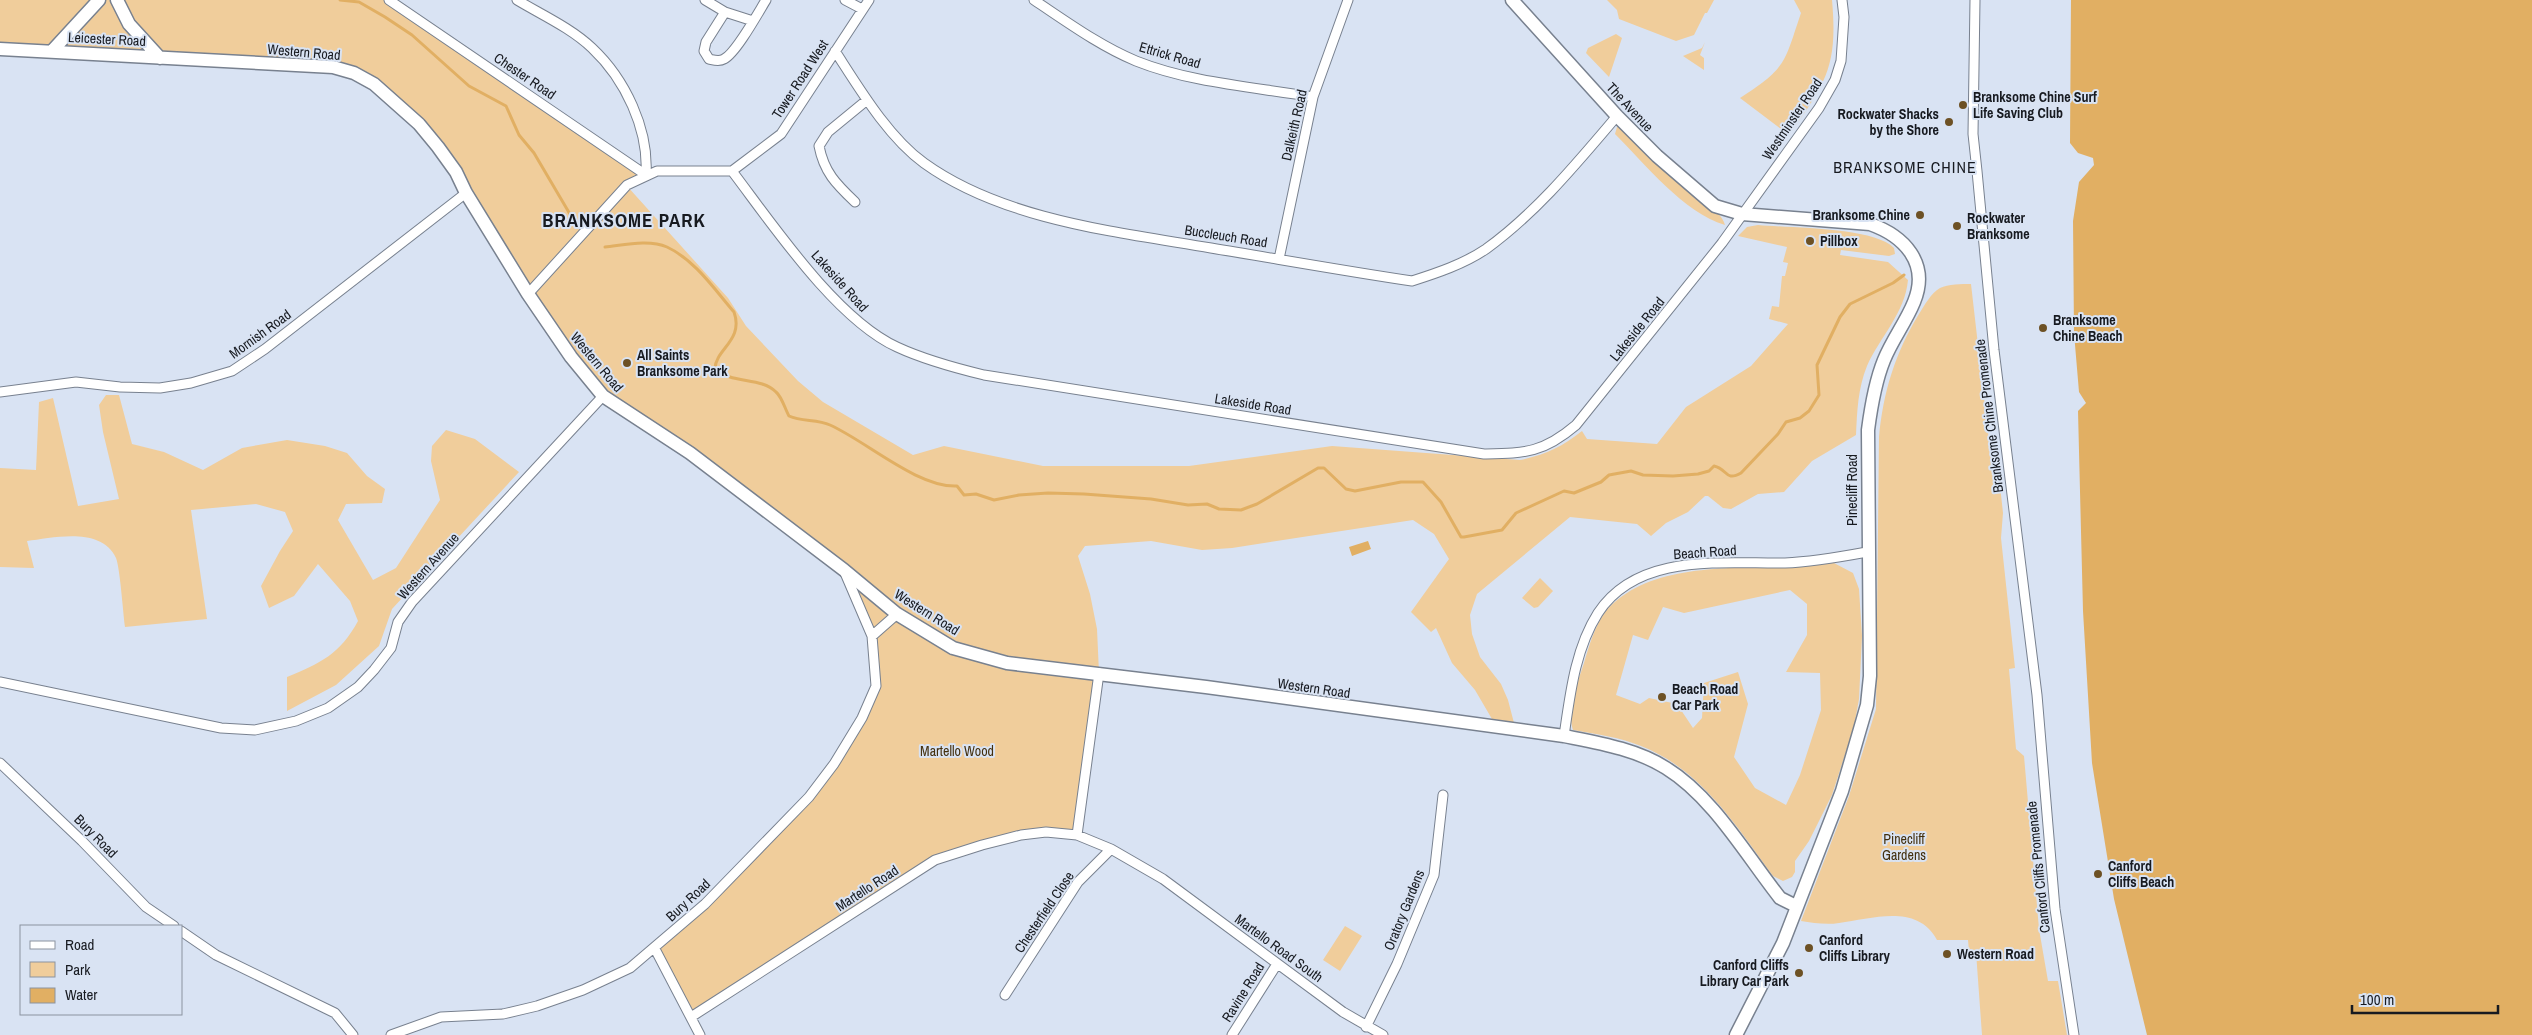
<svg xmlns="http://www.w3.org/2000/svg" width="2532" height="1035" viewBox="0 0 2532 1035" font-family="'Archivo Narrow',sans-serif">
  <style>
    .green { fill: #f0cd9b; fill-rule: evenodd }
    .water { fill: #e1af63 }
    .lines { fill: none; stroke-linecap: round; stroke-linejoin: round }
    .stream { stroke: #e1af63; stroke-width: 3 }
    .street-casing { stroke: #78818f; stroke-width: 11 }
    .secondary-casing { stroke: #78818f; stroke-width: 15 }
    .street { stroke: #fff; stroke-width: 9 }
    .secondary { stroke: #fff; stroke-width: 12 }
    .poi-dot { fill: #6d5124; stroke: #d9e3f3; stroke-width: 2 }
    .labels { text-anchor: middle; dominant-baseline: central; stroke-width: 4; stroke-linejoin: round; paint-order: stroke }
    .street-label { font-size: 14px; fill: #171a20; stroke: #d9e3f3 }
    .poi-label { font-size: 14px; font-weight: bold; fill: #171a20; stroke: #d9e3f3; text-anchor: start }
    .park-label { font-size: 14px; fill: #432f0d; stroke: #d9e3f3 }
    .quarter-label { font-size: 16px; letter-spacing: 1px; fill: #171a20; stroke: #d9e3f3 }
    .district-label { font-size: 19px; font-weight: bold; letter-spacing: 1px; fill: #171a20; stroke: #d9e3f3 }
  </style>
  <rect width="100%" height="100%" fill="#d9e3f3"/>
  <!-- green -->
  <path class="green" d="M0,0h389l257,175 -19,11 101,112 18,28 52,55 25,21 90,53 31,-9 99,20h146l143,-20 188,14c25,-5 42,-13 62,-29l5,8 70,5 29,-37 65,-41 37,-42 -19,-5 3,-13 7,1 3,-31h3l3,-13 -5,-1 4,-15 -49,-11 9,-9 11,-2c31,3 116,2 136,23l1,6 -6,2 -48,-6 -1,5 48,7 20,18c-3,33 -28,57 -41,86 -9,22 -10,45 -11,69l-44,26 -28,31 -26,2 -27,15 -8,-1 -15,-12h-3l-17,16 -22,11 -15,13 -14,-12 -67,-7 -93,77 -7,21 2,19 8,23 21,27 7,16 6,23 -22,-4 -17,-29 -23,-27 -16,-35 -5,4 -20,-20 38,-53 -15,-25 -21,-14 -181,28 -30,2 -51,-9 -66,5 -7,10 12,38 7,35 2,44 -22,162 -31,-3 -111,28 -244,157 -36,-68 50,-45 129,-140 42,-77 -4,-51 -28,-66 -227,-163 -46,-50 -133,-210 -84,-74 -354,-24z
    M1607,0h107l-7,13h-2l-11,22 -18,6 -57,-22 -2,-9z
    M1794,0h38c6,66 -6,83 -43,135l-49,-37c47,-30 44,-35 61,-85z
    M1616,34l6,4 -13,39 -23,-24 2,-5z
    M1705,42l-5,13 4,3v12l-21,-14 19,-8z
    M1617,127h4c27,26 53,54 83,77 9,6 18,10 21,21 -42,-13 -79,-60 -110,-91z
    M1971,284l21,183h6l5,46 -2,25 14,130 -6,1 7,80 8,7 15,173 9,52h10l9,54h-85l-6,-83 -7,-1 -1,-11h-31c-20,-37 -65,-21 -98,-17 -12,2 -26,0 -38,-2l48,-125 27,-87 3,-272c4,-44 16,-84 40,-123 5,-8 12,-21 21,-26 8,-4 22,-4 31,-4z
    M106,395h13l13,49 32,8 39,18 39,-22 45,-8 38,6 22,7 20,23 18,13 -3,14 -36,1 -8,16 35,60 23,-12 44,-68 -9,-39 1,-15 14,-16 29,9 44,33 -127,137 -13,37 -43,39 -49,26v-34c34,-14 53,-23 71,-56l-8,-20 -32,-37 -24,32 -25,12 -8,-22 19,-35 13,-20 -8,-19 -29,-8 -65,6 16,109 -82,8c-2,-15 -5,-59 -9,-69 -15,-32 -63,-20 -89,-17l7,27 -34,-1v-99l36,2 3,-68 14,-4 25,108 41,-7 -16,-67 -4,-27z
    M1834,563l19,10 6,16 3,47 -3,63 -5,28 -22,68 -23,46 -14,20v11l-3,5 -9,4 -10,-5c-37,-50 -71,-106 -132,-130 -22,-9 -45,-12 -68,-16 -7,-20 5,-48 11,-67 5,-17 11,-38 22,-52 50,-58 159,-38 228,-48zM1790,590l17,14v31l-21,37 34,1 1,37 -21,65 -14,30 -31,-17 -21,-31 14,-53 -10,-32 -34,11 -2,35 -9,10 -16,-24 -28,-6 -9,6 -24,-9 17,-60 15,5 15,-33 21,6z
    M1540,578l13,13 -15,16 -4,1 -12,-10z
    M1345,926l17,10 -22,35 -17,-11z"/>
  <!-- water -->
  <path class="water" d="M2071,0h461v1035h-385l-33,-136 -22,-136 -9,-152 -5,-200 8,-8 -7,-11 -5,-59 -1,-112 6,-39 15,-17 -1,-7 -15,-5 -8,-10z
    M1368,541l3,8 -19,7 -3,-9z"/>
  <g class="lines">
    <!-- stream -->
    <path class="stream" d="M340,0l19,2 26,15 27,18 57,51 37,20 13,29 15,18 40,68
      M605,247c19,-2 44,-8 62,0 28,13 48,43 67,65 10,28 -18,37 -19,56 16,17 45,8 61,24 6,5 9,17 13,24 13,6 28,3 41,9 36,16 88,63 127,61l7,9 12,-1 18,6 25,-5 29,-2 36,1 67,5 37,6 19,-1 12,5 22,1 16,-6 61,-36h6l22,21 9,2 46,-9h22l18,20 20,35h3l38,-7 14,-17 48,-22 10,2 27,-11 8,-7 22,-4 12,4 30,1 25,-2 11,-3 5,-5c14,3 11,16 27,7l37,-39 8,-12 14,-4 9,-7 10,-16 -2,-30 23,-48 10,-13 43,-21 11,-8"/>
    <defs>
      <path id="street" d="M389,0l257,175
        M517,0c25,15 54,28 75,48 33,31 57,81 54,127
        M705,0l20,12 -19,30 -2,9 5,8c5,1 10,3 15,0 12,-6 34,-46 42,-59
        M845,0l17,9
        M1034,0c33,22 66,46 102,61 55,22 119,26 177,36
        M1975,0l-2,134 4,37 17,179 43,345 18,214 19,126
        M725,12l28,9
        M835,51c24,37 53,86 89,112 79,57 193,69 287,85 67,11 134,23 201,33 25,-8 52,-17 74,-32 50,-36 91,-86 131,-133
        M732,171c41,54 104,148 165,176 28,13 58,21 87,28l500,79c42,-1 59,-1 92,-29l146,-182 97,-135 16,-28 6,-19 3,-44 -2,-17
        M855,202c-19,-18 -31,-30 -36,-56l9,-14 39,-32
        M1279,259l34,-162 35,-97
        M528,294l99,-109 30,-14h75l49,-37 88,-134
        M0,392l76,-10 44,5 40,1 31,-5 41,-12 33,-22 201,-156
        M872,636l25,-22
        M0,682l221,46 34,2 41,-9 32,-13 30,-21 16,-17 17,-22 7,-26 14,-20 191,-206
        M1564,736c6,-41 11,-87 34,-123 40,-61 125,-49 187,-50 28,-1 55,-6 82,-11
        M0,763l82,78 64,66 28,19
        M1077,835l22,-162
        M181,931l35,24 119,58 18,22
        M655,949l45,86
        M1005,995l73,-113 33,-33
        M691,1017l244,-157 47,-15 39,-10 25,-3 31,3 34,14 52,30 180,133 40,23
        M1366,1027l31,-63 37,-89 9,-80
        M391,1035l50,-18 62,-3 34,-8 46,-16 47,-22 75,-64 104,-107 25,-33 28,-46 14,-32 -4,-50 -27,-63
        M1232,1035l45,-71"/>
      <path id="secondary" d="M117,0l12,24 31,34
        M1512,0l105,116 40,40 58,50 27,8 128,10c34,12 60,39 44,78 -8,20 -22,38 -30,58 -9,22 -13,47 -16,70l2,246 -3,29 -25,86 -59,152 -47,92
        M0,49l333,18 21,6 20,11 45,40 19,23 18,25 10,21 62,101 43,63 32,39 87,57 154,117 53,44 56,34 54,15 199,24 358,49c35,7 72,13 102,32 47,29 80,87 114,130l16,8
        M52,51l47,-51"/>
    </defs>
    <!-- street casing -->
    <use href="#street" class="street-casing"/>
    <!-- secondary casing -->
    <use href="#secondary" class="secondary-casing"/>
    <!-- street -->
    <use href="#street" class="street"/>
    <!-- secondary -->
    <use href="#secondary" class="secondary"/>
  </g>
  <!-- markers -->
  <g class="poi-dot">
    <circle cx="1963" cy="105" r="5"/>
    <circle cx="1949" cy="122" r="5"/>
    <circle cx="1920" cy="215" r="5"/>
    <circle cx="1957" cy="226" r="5"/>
    <circle cx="1810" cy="241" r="5"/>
    <circle cx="2043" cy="328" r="5"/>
    <circle cx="627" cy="363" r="5"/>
    <circle cx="1662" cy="697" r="5"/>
    <circle cx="2098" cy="874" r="5"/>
    <circle cx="1809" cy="948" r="5"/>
    <circle cx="1947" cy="954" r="5"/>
    <circle cx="1799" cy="973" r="5"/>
  </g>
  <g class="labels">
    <!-- street labels -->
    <g class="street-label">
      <text transform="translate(107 39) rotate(3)">Leicester Road</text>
      <text transform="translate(304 52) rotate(5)">Western Road</text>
      <text transform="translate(1170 55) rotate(16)">Ettrick Road</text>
      <text transform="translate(525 76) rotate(34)">Chester Road</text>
      <text transform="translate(800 79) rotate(-57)">Tower Road West</text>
      <text transform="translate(1630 107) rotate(47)">The Avenue</text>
      <text transform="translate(1792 119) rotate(-56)">Westminster Road</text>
      <text transform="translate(1294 125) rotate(-77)">Dalkeith Road</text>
      <text transform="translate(1226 236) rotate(9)">Buccleuch Road</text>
      <text transform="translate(840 281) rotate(48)">Lakeside Road</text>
      <text transform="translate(1637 329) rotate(-51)">Lakeside Road</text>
      <text transform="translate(260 334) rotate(-36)">Mornish Road</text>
      <text transform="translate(597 362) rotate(50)">Western Road</text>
      <text transform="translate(1253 404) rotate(9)">Lakeside Road</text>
      <text transform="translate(1989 416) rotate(-97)">Branksome Chine Promenade</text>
      <text transform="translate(1852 490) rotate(-90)">Pinecliff Road</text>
      <text transform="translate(1705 552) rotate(-4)">Beach Road</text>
      <text transform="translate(428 566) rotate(-48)">Western Avenue</text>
      <text transform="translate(927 612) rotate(32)">Western Road</text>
      <text transform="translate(1314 688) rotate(8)">Western Road</text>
      <text transform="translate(96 836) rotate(45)">Bury Road</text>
      <text transform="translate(2038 867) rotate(-96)">Canford Cliffs Promenade</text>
      <text transform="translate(867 888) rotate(-33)">Martello Road</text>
      <text transform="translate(688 900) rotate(-43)">Bury Road</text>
      <text transform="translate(1404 910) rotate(-68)">Oratory Gardens</text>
      <text transform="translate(1044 912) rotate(-56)">Chesterfield Close</text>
      <text transform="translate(1279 948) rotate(36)">Martello Road South</text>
      <text transform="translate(1243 992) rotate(-58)">Ravine Road</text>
    </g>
    <!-- poi labels -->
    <g class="poi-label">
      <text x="1973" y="97">Branksome Chine Surf<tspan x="1973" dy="16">Life Saving Club</tspan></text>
      <text x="1939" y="114" text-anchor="end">Rockwater Shacks<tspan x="1939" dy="16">by the Shore</tspan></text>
      <text x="1910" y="215" text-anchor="end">Branksome Chine</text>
      <text x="1967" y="218">Rockwater<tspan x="1967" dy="16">Branksome</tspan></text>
      <text x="1820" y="241">Pillbox</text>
      <text x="2053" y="320">Branksome<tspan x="2053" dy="16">Chine Beach</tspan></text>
      <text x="637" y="355">All Saints<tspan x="637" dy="16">Branksome Park</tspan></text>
      <text x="1672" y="689">Beach Road<tspan x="1672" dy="16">Car Park</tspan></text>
      <text x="2108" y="866">Canford<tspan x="2108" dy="16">Cliffs Beach</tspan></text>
      <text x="1819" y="940">Canford<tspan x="1819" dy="16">Cliffs Library</tspan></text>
      <text x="1957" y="954">Western Road</text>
      <text x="1789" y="965" text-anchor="end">Canford Cliffs<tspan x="1789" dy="16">Library Car Park</tspan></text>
    </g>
    <!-- park labels -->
    <g class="park-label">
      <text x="957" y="751">Martello Wood</text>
      <text x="1904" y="839">Pinecliff<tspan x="1904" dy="16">Gardens</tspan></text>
    </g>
    <!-- quarter labels -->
    <g class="quarter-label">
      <text x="1905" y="167">BRANKSOME CHINE</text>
    </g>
    <!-- district labels -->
    <g class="district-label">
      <text x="624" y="220">BRANKSOME PARK</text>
    </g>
  </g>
  <!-- legend -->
  <rect x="20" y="925" width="162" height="90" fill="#d9e3f3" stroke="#8b939f"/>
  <rect x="30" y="941" width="25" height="8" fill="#ffffff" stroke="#8b939f"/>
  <text x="65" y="950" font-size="15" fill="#171a20">Road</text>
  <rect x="30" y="962" width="25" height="15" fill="#f0cd9b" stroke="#8b939f"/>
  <text x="65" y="975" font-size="15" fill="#171a20">Park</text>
  <rect x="30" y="988" width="25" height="15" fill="#e1af63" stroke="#8b939f"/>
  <text x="65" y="1000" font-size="15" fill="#171a20">Water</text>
  <!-- scale -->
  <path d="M2352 1005v8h146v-8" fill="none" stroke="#171a20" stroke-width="2.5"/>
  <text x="2360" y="1005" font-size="15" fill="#171a20" stroke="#d9e3f3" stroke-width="4" paint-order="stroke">100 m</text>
</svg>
